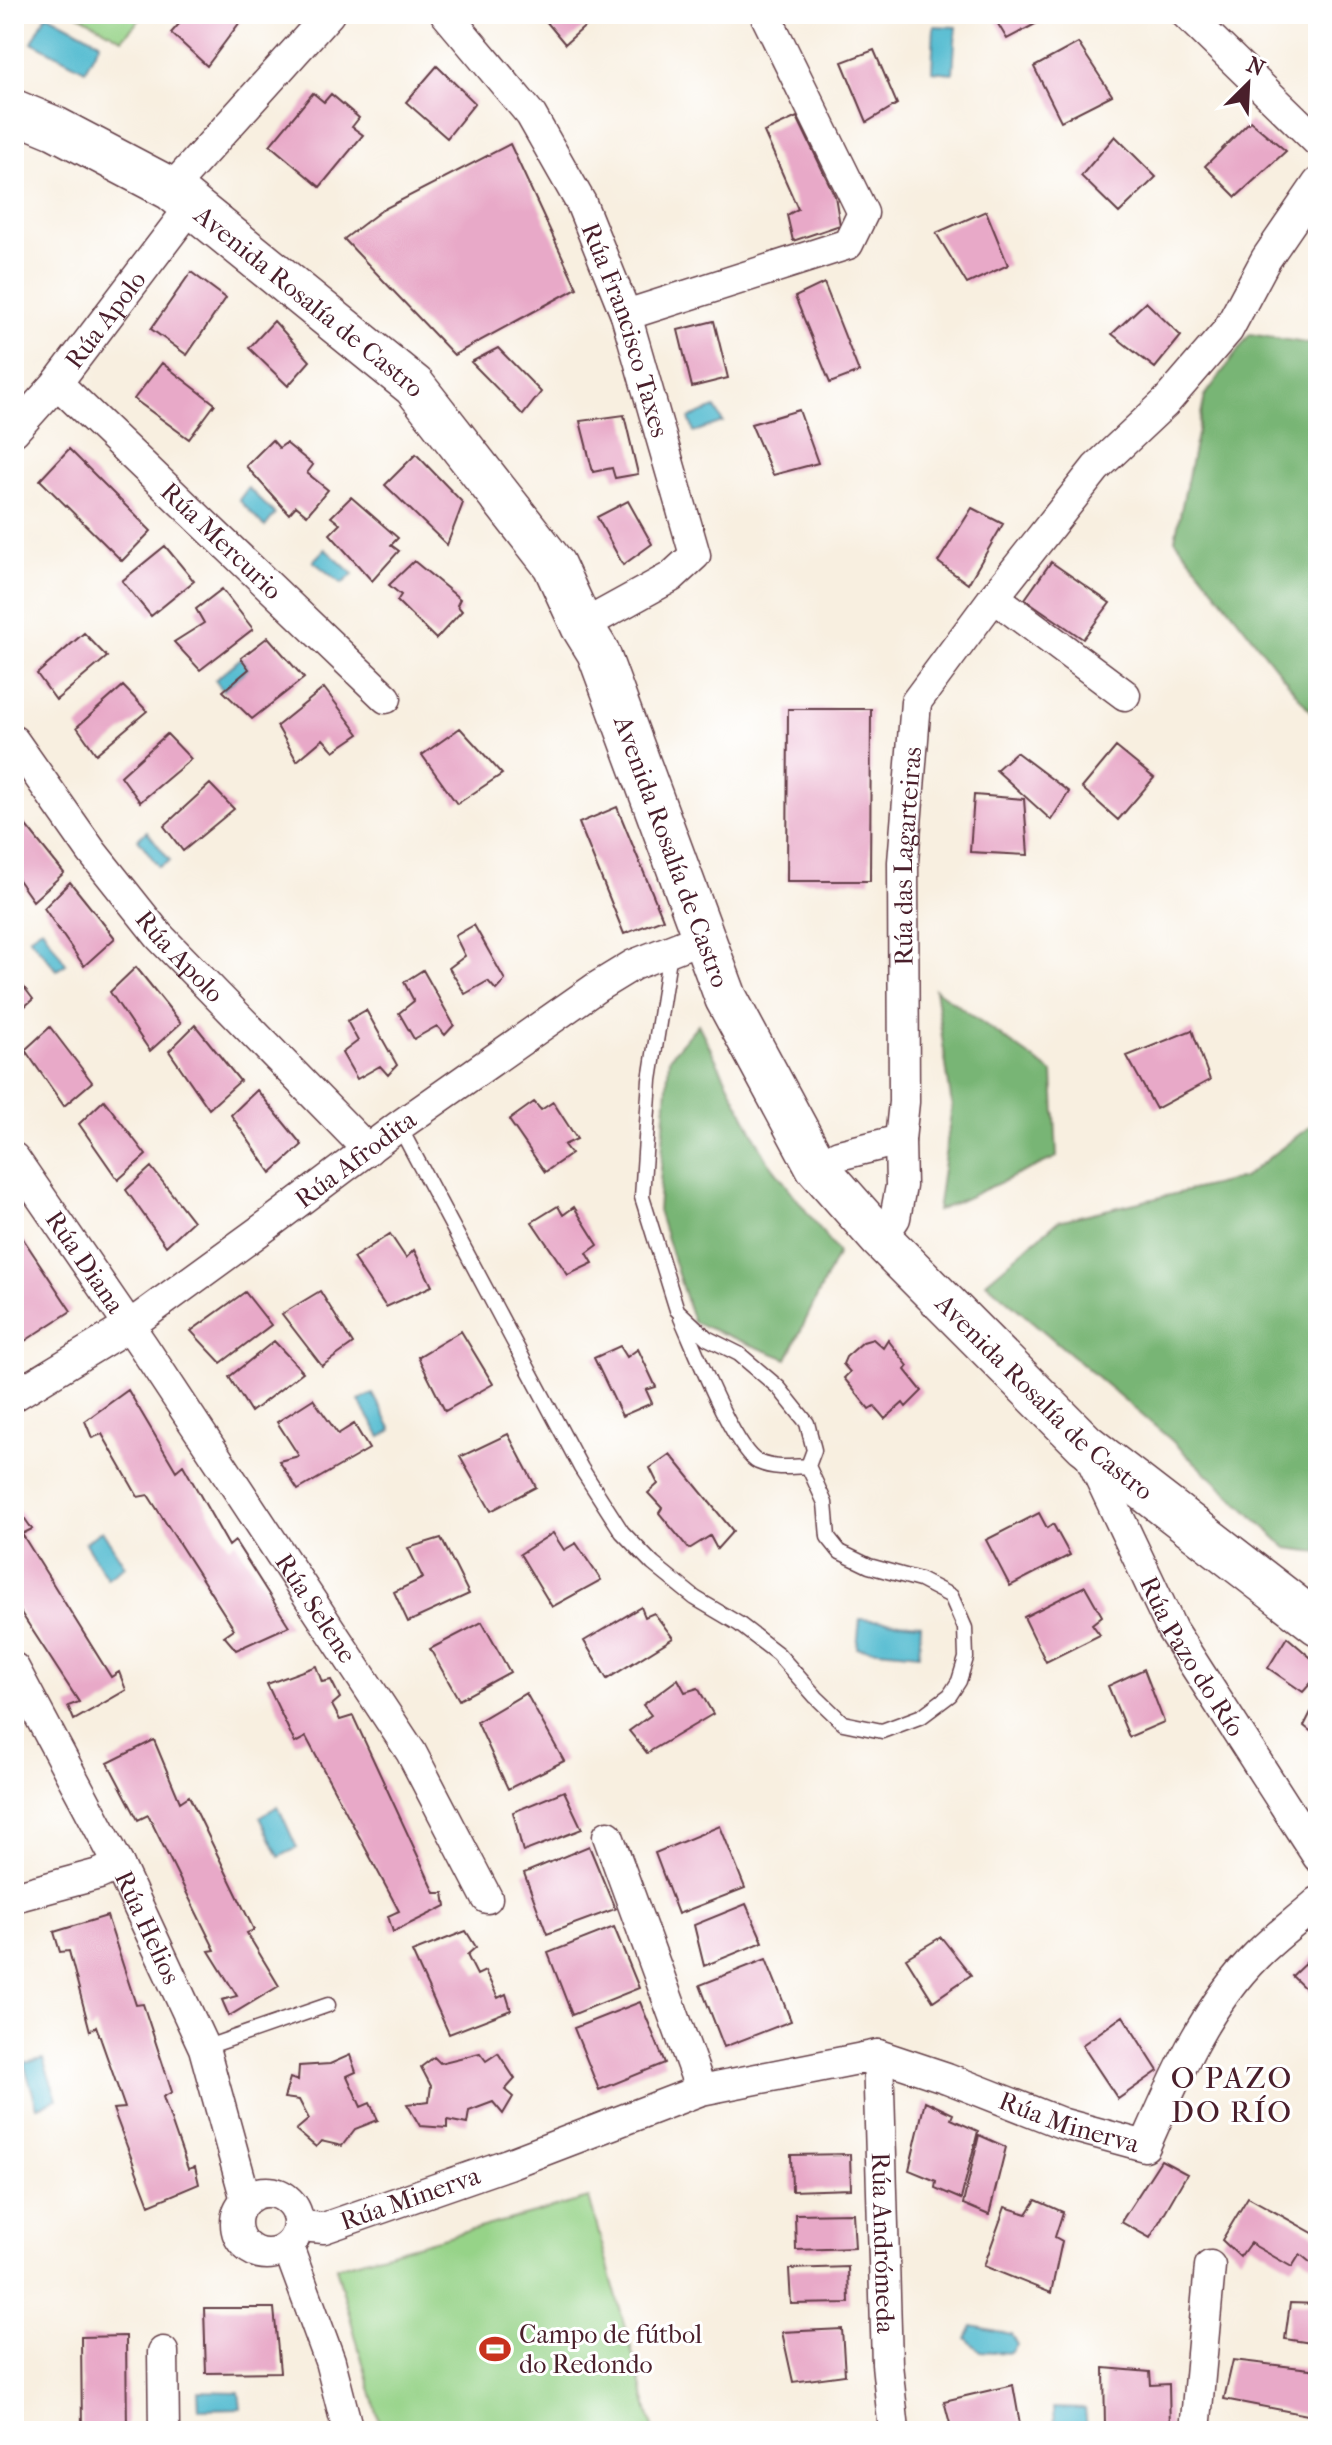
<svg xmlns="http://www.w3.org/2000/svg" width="1332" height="2445" viewBox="0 0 1332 2445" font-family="'IM FELL French Canon',serif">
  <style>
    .green { fill: #96d388; stroke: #70795a; stroke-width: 2 }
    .forest { fill: #78b574; stroke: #616a50; stroke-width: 2 }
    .water { fill: #52bbd0; stroke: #4e6d7e; stroke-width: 2 }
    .building { fill: #e8a9c8 }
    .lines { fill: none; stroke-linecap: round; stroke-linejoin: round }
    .lane-casing { stroke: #643e46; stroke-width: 17 }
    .street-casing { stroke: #643e46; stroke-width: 33 }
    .secondary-casing { stroke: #643e46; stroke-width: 45 }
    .lane { stroke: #fff; stroke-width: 14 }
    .street { stroke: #fff; stroke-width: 30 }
    .secondary { stroke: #fff; stroke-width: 42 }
    .labels { text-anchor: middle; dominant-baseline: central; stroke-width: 6; stroke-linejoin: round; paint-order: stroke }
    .street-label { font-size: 26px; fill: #4a1f2b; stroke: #fff }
    .poi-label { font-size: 26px; fill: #4a1f2b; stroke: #fff; text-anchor: start }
    .quarter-label { font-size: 30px; letter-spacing: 2px; fill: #4a1f2b; stroke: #fff }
  </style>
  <rect width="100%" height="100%" fill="#fff"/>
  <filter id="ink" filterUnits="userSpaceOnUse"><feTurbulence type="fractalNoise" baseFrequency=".0125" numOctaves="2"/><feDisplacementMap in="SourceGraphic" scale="16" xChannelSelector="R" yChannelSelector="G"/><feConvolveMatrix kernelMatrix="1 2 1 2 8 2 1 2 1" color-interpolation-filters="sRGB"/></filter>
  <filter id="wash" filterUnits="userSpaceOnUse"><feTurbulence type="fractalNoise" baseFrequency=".006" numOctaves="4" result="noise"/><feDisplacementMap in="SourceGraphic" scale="32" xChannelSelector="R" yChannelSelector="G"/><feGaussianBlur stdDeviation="1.8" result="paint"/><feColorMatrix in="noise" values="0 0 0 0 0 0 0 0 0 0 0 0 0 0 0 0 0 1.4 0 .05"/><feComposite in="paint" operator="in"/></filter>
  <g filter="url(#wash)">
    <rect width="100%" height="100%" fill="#f8efe0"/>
    <!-- green -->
    <path class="green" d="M77,14h68l-23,25z
      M589,2198l65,233h-272l-46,-164z"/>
    <!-- forest -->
    <path class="forest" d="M1250,334l68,11v376l-143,-182 30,-143z
      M935,989l118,84 4,84 -120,54 15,-105z
      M698,1024l68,134 72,95 -51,106 -94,-37 -35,-111 11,-153z
      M1318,1120v432l-31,-4 -117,-109 -184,-157 72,-61 185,-43z"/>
    <!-- water -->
    <path class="water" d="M47,14l53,28 -15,28 -53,-28z
      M934,26l22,1 -3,46 -21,-2z
      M715,408l8,14 -29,10 -5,-14z
      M248,488l27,26 -10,13 -26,-27z
      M325,549l28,25 -11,10 -29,-23z
      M241,658l8,11 -26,22 -8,-11z
      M147,831l23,30 -11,6 -21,-28z
      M42,928l24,36 -9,6 -28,-33z
      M373,1394l19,36 -11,7 -22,-36z
      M102,1530l23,36 -18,12 -22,-35z
      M860,1619l61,5 -2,30 -62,-6z
      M278,1806l19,42 -18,9 -19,-40z
      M43,2059l14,40 -20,8 -13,-44z
      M972,2326l39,8 6,11 -6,8 -31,-2 -14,-13z
      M198,2391l41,1 2,16 -42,1z
      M1053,2408l32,1 2,20 -33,-3z"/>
    <g id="blocks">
      <!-- building -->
      <path class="building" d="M188,14h58l-39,52 -36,-33z
        M540,14h59l-34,30z
        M992,14h62l-47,25z
        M1078,43l34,52 -51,26 -27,-54z
        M874,50l23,54 -30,18 -25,-60z
        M437,66l38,37 -28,35 -41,-36z
        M313,93l11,9 7,-8 28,24 -7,9 11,8 -43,52 -50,-42z
        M797,117l38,79 5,29 -47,16 -6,-26 11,-6 -34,-77z
        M1250,121l36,30 -50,46 -31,-31z
        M1115,136l41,41 -37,36 -38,-37z
        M510,144l67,144 -123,67 -110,-116 38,-29z
        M986,211l22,54 -41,19 -31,-51z
        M191,272l35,26 -39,57 -36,-26z
        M824,283l35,89 -29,11 -35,-86z
        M1146,302l35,34 -26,32 -43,-34z
        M274,321l36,40 -22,25 -39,-38z
        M714,321l14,57 -36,9 -14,-57z
        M498,348l43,44 -18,23 -52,-53z
        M162,363l53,41 -26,35 -55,-40z
        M799,410l19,53 -45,12 -22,-51z
        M624,415l14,59 -23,4 -3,-10 -19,4 -13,-51z
        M272,440l7,8 7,-5 27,22 -6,8 21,17 -21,25 -11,-9 -7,8 -43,-48z
        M69,449l82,82 -29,30 -82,-81z
        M416,454l47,49 -16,42 -62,-60z
        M351,497l47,41 -7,7 8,6 -27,30 -42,-47 10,-10 -9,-7z
        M628,501l24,43 -29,21 -26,-48z
        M972,508l31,16 -35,60 -30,-22z
        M165,546l29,35 -43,35 -29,-35z
        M414,561l46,38 -3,6 5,6 -26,28 -39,-38 4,-6 -12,-10z
        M1051,562l59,41 -27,36 -58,-40z
        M222,589l31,40 -53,41 -26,-28 30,-19 -8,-14z
        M84,633l23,24 -51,43 -19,-26z
        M268,637l36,41 -52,41 -29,-28 26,-22 -8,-11z
        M123,686l24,25 -51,43 -19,-27z
        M324,688l35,46 -25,17 -11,-12 -26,22 -20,-35z
        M788,709h83l-1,172h-83z
        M460,728l42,46 -45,30 -35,-49z
        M167,734l24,25 -51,43 -19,-26z
        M1116,747l38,31 -36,42 -36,-32z
        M1016,752l53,40 -18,28 -55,-50z
        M210,784l24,25 -51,42 -19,-25z
        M974,795l50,4 4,56 -58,-3z
        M617,807l46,112 -39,15 -45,-111z
        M19,817l45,56 -31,28 -19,-27v-52z
        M70,882l45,56 -31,28 -40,-58z
        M474,925l31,55 -9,10 -8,-9 -23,13 -16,-26 16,-12 -10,-20z
        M136,967l45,56 -31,28 -40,-59z
        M423,970l31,55 -9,10 -8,-9 -23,13 -15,-26 15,-12 -10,-19z
        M14,974l19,25 -19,17z
        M366,1010l31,55 -9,10 -8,-9 -23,13 -15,-26 16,-12 -11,-20z
        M195,1025l45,56 -31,28 -40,-58z
        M50,1027l42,55 -28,24 -39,-56z
        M1192,1030l18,50 -54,29 -29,-53z
        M257,1090l45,55 -31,28 -40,-58z
        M104,1100l42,55 -28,25 -39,-56z
        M534,1102l7,8 12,-8 24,37 -13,6 7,9 -26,18 -36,-52z
        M151,1167l42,54 -27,25 -40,-56z
        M558,1206l5,9 11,-8 24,38 -11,8 6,10 -25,12 -36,-53z
        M14,1225l57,86 -46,30 -11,-16z
        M390,1234l16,24 8,-8 18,36 -46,21 -33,-49z
        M320,1291l33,53 -31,22 -40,-52z
        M245,1292l26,33 -50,38 -30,-32z
        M461,1331l32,53 -48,27 -27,-54z
        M873,1339l10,9 5,-8 20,26 -3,4 17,21 -16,16 -3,-4 -18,16 -11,-13 -5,3 -25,-31 6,-6 -7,-8 3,-7 17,-15z
        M274,1341l29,31 -52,40 -22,-35z
        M620,1346l7,11 11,-8 18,38 -10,3 6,13 -30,13 -28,-58z
        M128,1390l48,81 7,-6 46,81 6,-5 54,85 -53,24 -12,-14 10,-7 -86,-134 -10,2 -36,-63 -10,4 -7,-17z
        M313,1399l25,35 16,-10 15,25 -71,41 -19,-29 20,-5 -22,-34z
        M508,1434l28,53 -45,24 -31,-54z
        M670,1454l63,77 -16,18 -7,-13 -21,13 -30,-36 3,-5 -14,-15 10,-9 -8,-16z
        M14,1503l18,26 -10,5 89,143 8,-5 7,18 -52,30 -6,-14 11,-4 -65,-100z
        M1039,1513l8,15 6,-4 17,31 -60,31 -24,-46z
        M553,1533l11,17 12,-7 25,37 -49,27 -32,-53z
        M441,1538l28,56 -61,28 -14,-30 29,-14 -15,-30z
        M1085,1586l17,30 -10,8 8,11 -54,27 -22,-45z
        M641,1607l4,10 9,-4 19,25 -66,41 -23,-38z
        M482,1622l28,50 -51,28 -29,-51z
        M1287,1637l31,27v11l-15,17 -35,-24z
        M316,1666l6,16 9,-2 9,18 -8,7 8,15 13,-4 82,177h9l2,13 -53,26 -5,-16 11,-5 -93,-174 -11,6 -28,-59z
        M1144,1669l20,53 -35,15 -21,-51z
        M678,1679l7,13 13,-4 15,26 -66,39 -18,-22 22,-16 -8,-10z
        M526,1693l38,68 -56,28 -31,-67z
        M1316,1702l2,1v34l-14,-11z
        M154,1740l26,62 9,-6 65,134 -7,3 32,53 -50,30 -7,-16 15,-4 -28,-45 6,-1 -67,-135 -10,5 -30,-57z
        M564,1791l18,38 -59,23 -10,-40z
        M720,1826l25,62 -67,26 -23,-61z
        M589,1846l26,63 -68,25 -23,-61z
        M746,1904l17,38 -59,24 -10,-41z
        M107,1916l29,89 7,-1 29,88 -9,5 25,72 7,-2 4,17 -50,21 -36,-96 12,-1 -29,-82 -6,5 -21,-80 -9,1 -6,-20z
        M614,1927l25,61 -67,27 -24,-62z
        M466,1931l10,16 -9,8 10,20 8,-4 13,27 8,-4 5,16 -62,24 -37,-82z
        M941,1937l30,38 -38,26 -27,-43z
        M1318,1951v50l-26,-25z
        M766,1959l25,62 -67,26 -24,-62z
        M640,2002l25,61 -66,27 -25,-62z
        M1123,2016l35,55 -40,28 -36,-54z
        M480,2053l6,8 12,-8 17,26 -10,11 8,7 -10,17 -10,-12 -24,9 -2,13 -20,-4v8l-27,-2 -13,-22 22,-3 2,-15 -10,-19 13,-10 6,6z
        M350,2055l6,17 -9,4 14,31 9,-4 8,17 -23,9 -13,17 -21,-5 -5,6 -20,-17 13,-11 -10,-19 -15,-2 6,-20 8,3 1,-15 31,-2z
        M925,2101l28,13 -2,5 27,12 -17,68 -26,-11 1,-7 -27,-11z
        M979,2135l27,12 -17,68 -26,-11z
        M850,2154l1,35 -59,2 -1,-36z
        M1161,2160l26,14 -37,64 -29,-16z
        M1248,2197l70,39v21l-7,6 -11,-9 -8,13 -42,-24 -10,14 -18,-17z
        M1036,2200l27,12 -8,25 7,4 -11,52 -67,-27 21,-59 22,7z
        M853,2213l2,35 -59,2 -1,-36z
        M848,2267l1,36 -58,1 -2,-35z
        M1290,2303l28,1v40l-33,-5z
        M204,2308h70l6,64 -74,1z
        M842,2329l3,46 -52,7 -11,-50z
        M126,2336l1,95h-45l-1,-94z
        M1233,2360l85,10v47l-94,-18z
        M1104,2368l46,4 1,13 18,-1 1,47 -65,-5z
        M1013,2385l7,39 -25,7h-43l-8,-30z"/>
    </g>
  </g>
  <g filter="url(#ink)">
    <use href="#blocks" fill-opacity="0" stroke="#643e46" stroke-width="2"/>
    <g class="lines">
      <defs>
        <path id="lane" d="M399,1126l182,342 41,64 31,32 42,34 44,26 39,30 38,43 27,26 39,8 40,-15 28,-21 9,-14 7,-23 -1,-30 -14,-32 -31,-16 -51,-14 -29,-14 -12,-15 -3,-34 -17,-37 6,-16 -7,-27 -28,-35 -40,-34 -32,-16 -30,-28 -35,-113 8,-117 20,-128
          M681,1318c13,28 53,132 77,144 15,7 34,5 50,4
          M204,2048l124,-43"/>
        <g id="street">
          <path id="s1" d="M446,14l85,101 50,88 45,112 69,240 -24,22 -89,49"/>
          <path d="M1186,14l132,128"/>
          <path d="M171,189l158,-175"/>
          <path d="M626,315l222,-71 15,-31 -98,-199"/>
          <path id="s2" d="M57,383l329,315"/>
          <path id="s3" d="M14,431l43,-48 135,-178"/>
          <path d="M994,597l131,98"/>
          <path id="s4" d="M14,741l78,111 67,84 209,214"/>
          <path id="s5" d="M14,1158l129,188 268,406 76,146"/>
          <path d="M817,1167l22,-12 61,-15"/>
          <path id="s6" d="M881,1239l14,-21 6,-32 -1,-46 4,-38 -1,-240 13,-160 78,-105 102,-129 69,-65 63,-73 38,-71 52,-76"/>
          <path id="s7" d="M14,1396l115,-70 140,-102 130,-98 198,-139 36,-22 71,-28"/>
          <path id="s8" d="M1087,1450l85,180 146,227"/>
          <path id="s9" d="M14,1668l105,197 85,183 42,152"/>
          <path d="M608,1836l93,254"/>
          <path d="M14,1897l85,-23 20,-9"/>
          <path id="s10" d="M878,2055l9,309 7,67"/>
          <circle cx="267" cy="2223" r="31"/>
          <path id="s11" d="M299,2226l25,2 184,-64 193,-74 177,-35 69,23 117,46 81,22c30,-68 59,-138 112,-191 19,-19 41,-35 61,-53"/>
          <path d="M288,2247l42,114 18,70"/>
          <path d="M163,2352l1,79"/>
          <path d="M1195,2431l15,-165"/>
        </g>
        <g id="secondary">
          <path id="s12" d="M14,111l41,17 116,61 243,197 140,179 28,61 16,26 128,346 91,169 64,72 204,205 233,180"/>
        </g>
      </defs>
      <!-- lane casing -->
      <use href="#lane" class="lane-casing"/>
      <!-- street casing -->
      <use href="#street" class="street-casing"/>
      <!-- secondary casing -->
      <use href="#secondary" class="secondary-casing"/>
      <!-- lane -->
      <use href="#lane" class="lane"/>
      <!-- street -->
      <use href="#street" class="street"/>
      <!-- secondary -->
      <use href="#secondary" class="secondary"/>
    </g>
  </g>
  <!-- icons -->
  <defs>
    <symbol id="stadium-bare" viewBox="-9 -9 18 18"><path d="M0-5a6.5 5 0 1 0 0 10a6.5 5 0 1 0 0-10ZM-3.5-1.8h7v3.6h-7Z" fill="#c8321e" stroke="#fff" stroke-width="2.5" paint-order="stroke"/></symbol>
  </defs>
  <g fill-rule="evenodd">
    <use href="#stadium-bare" x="473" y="2327" width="44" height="44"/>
  </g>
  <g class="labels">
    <!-- street labels -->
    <g class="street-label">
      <text stroke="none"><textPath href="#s12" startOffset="354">Avenida Rosalía de Castro</textPath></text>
      <text stroke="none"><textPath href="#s3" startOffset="144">Rúa Apolo</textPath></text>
      <text stroke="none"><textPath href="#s1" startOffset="368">Rúa Francisco Taxes</textPath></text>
      <text stroke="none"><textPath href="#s2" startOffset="228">Rúa Mercurio</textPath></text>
      <text stroke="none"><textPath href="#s12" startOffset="1026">Avenida Rosalía de Castro</textPath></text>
      <text stroke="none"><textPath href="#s6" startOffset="388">Rúa das Lagarteiras</textPath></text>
      <text stroke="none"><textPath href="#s4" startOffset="272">Rúa Apolo</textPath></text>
      <text stroke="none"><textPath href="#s7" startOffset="416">Rúa Afrodita</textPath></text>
      <text stroke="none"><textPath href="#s5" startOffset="126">Rúa Diana</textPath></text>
      <text stroke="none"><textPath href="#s12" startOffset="1698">Avenida Rosalía de Castro</textPath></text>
      <text stroke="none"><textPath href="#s5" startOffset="542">Rúa Selene</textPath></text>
      <text stroke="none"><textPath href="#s8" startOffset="232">Rúa Pazo do Río</textPath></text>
      <text stroke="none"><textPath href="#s9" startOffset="292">Rúa Helios</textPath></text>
      <text stroke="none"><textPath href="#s11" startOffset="810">Rúa Minerva</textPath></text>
      <text stroke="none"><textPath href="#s11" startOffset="116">Rúa Minerva</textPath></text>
      <text stroke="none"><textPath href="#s10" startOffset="188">Rúa Andrómeda</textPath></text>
    </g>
    <!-- poi labels -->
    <g class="poi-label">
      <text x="519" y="2334">Campo de fútbol<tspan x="519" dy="30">do Redondo</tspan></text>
    </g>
    <!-- quarter labels -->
    <g class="quarter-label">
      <text x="1232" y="2078">O PAZO<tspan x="1232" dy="34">DO RÍO</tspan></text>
    </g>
  </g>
  <!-- margin -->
  <rect width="1332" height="2445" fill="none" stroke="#fff" stroke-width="48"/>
  <!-- north arrow -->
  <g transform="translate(1248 84) rotate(24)" stroke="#ffffff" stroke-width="6" paint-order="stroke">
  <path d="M0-6L14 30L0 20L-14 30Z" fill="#4a1f2b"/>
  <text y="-12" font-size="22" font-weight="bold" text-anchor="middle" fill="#4a1f2b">N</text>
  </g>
</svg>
